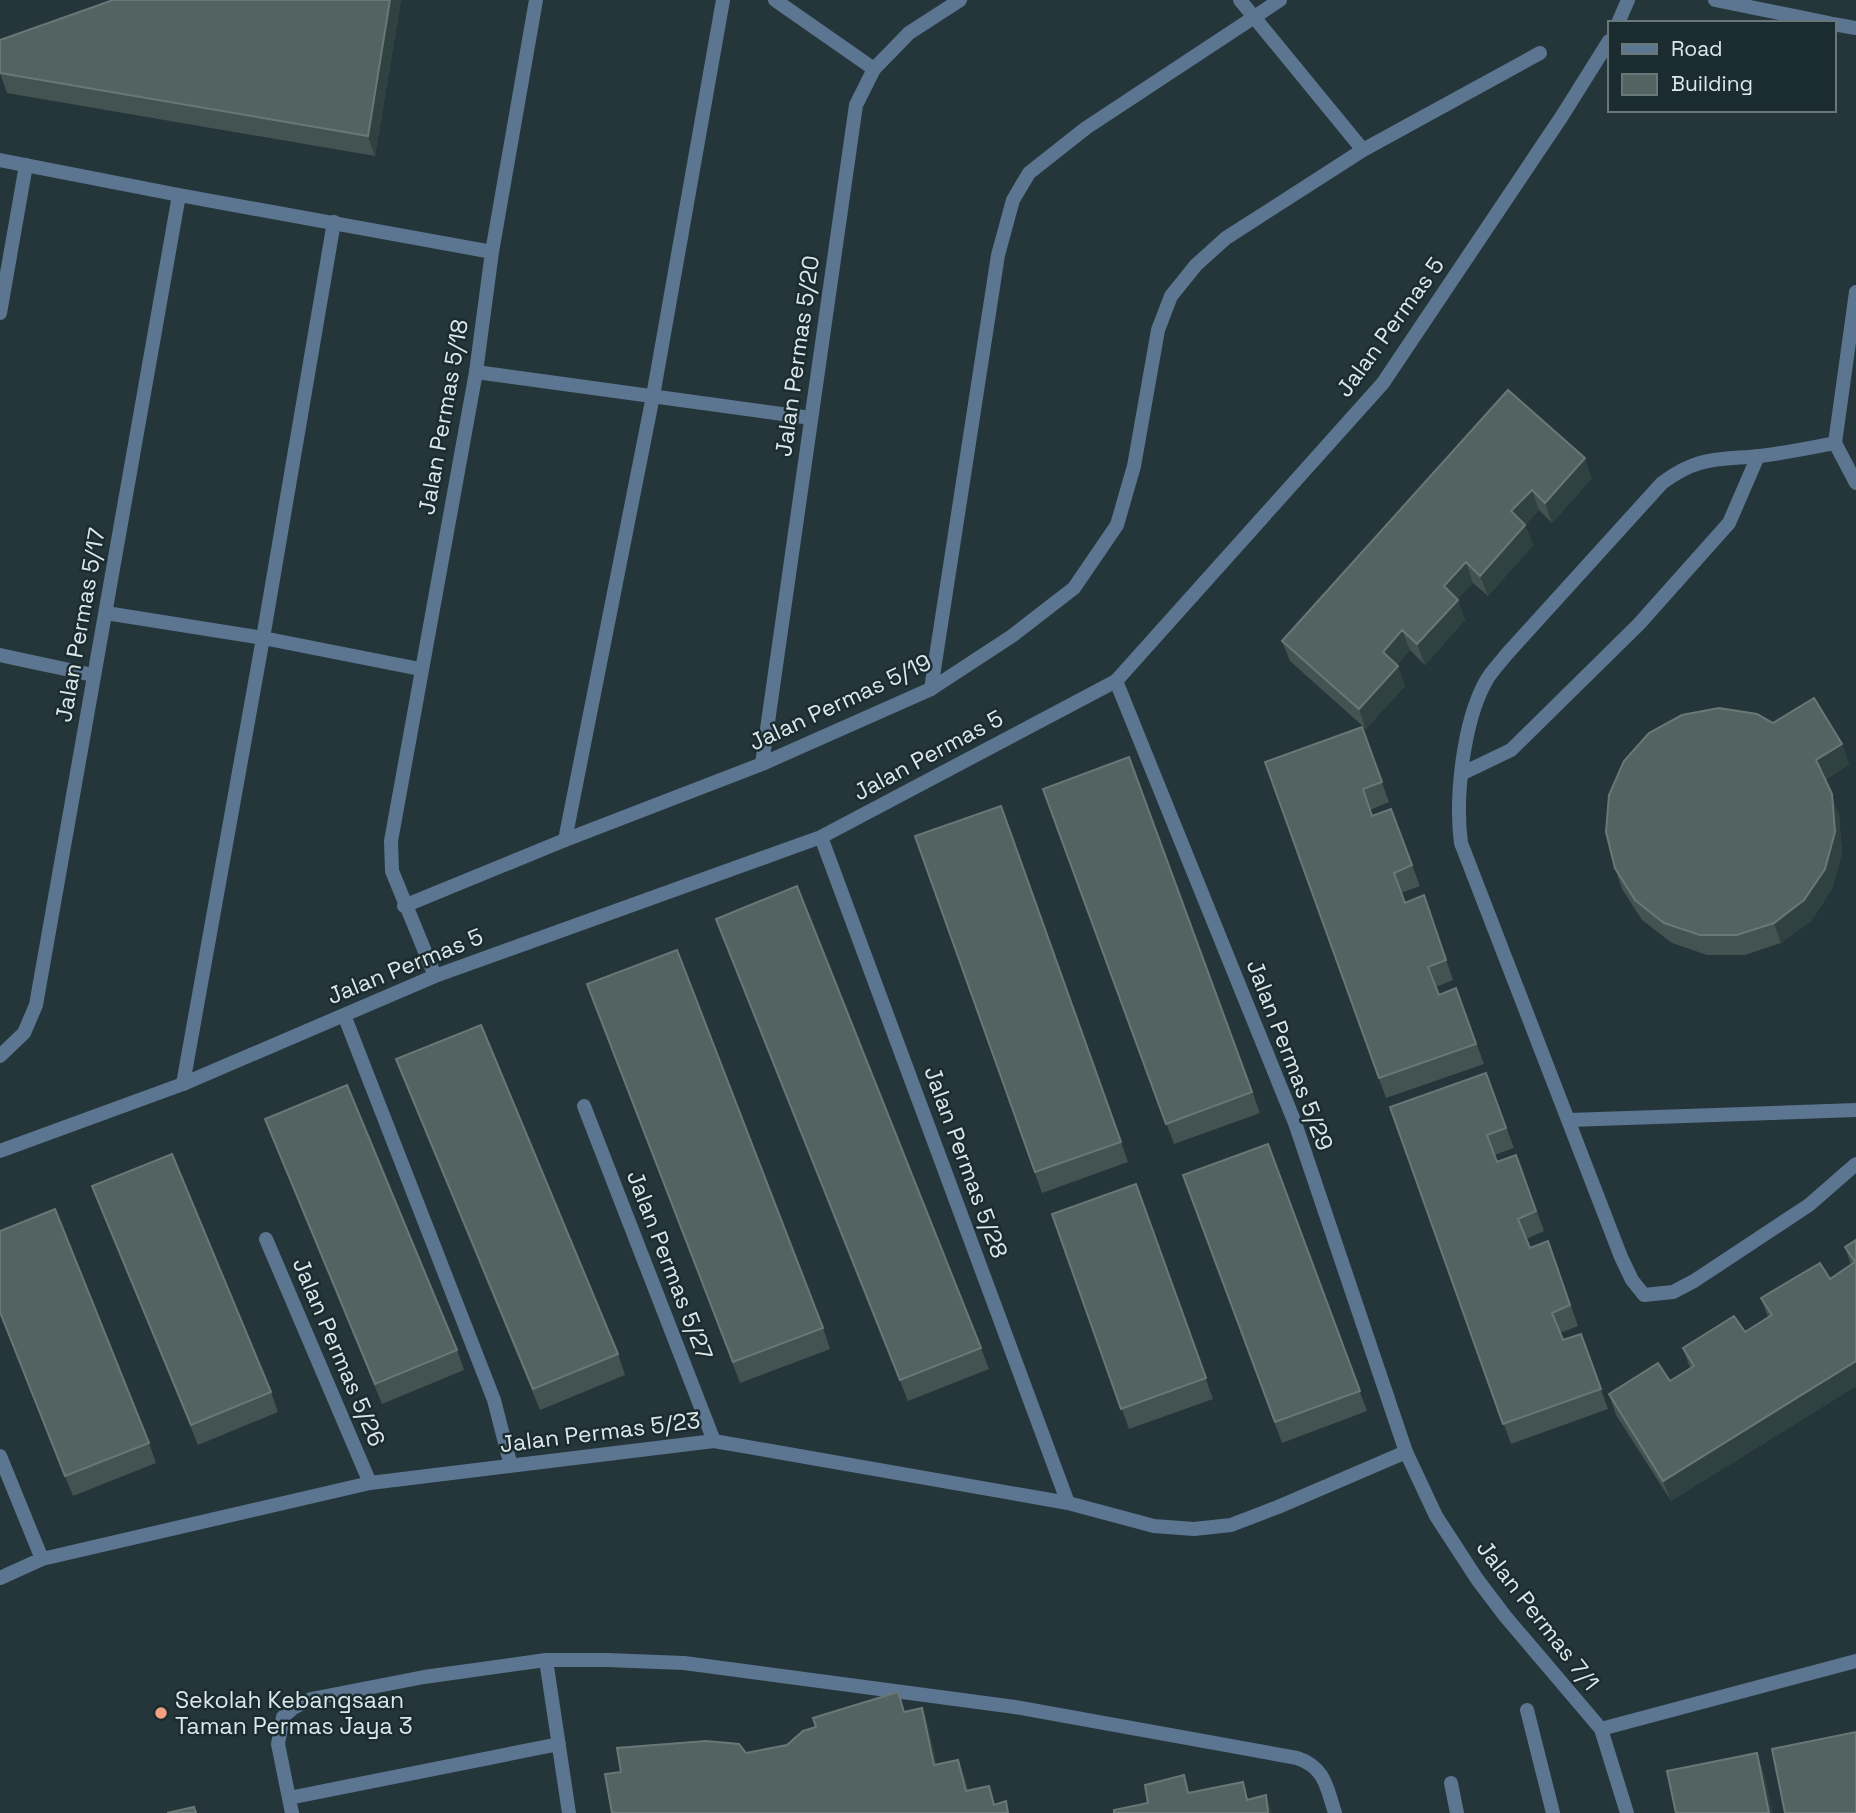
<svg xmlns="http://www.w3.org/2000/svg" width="1856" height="1813" viewBox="0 0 1856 1813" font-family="'Space Grotesk',sans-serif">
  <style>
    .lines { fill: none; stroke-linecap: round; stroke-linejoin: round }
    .service { stroke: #5c7590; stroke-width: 14 }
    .minor { stroke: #5c7590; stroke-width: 14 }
    .tertiary { stroke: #5c7590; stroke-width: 14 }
    .wall { fill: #435351 }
    .shaded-wall { fill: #304141 }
    .building { fill: #536361; stroke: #697876; stroke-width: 2 }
    .poi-dot { fill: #f2a080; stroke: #1b2c30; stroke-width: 2.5 }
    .labels { text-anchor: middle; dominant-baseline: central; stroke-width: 5; stroke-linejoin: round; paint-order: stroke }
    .street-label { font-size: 23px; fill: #dde7ea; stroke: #1b2c30 }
    .poi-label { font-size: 23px; fill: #dde7ea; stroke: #1b2c30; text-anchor: start }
  </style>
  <rect width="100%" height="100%" fill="#25363a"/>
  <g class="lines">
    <!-- service -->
    <path class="service" d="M775,0l99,69
      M0,313l26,-148
      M476,372l335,46
      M106,613l157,25 157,31
      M0,655l93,20
      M931,689l67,-434 15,-55 16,-27 57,-45 194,-128
      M1461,774l50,-24 128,-126 90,-101 29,-67
      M565,840l88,-444 70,-396
      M183,1084l80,-446 71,-416
      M1569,1120l287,-10
      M546,1660l23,153
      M1527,1710l26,103
      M1451,1783l6,30
      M289,1798l270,-54
      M292,1813l-14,-69 5,-27 10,-9 18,-9 113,-22 122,-17h61l77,3 331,44 282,51c28,9 30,30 38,55"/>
    <!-- minor -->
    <path class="minor" d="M1240,0l123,150
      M0,160l179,35 313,57
      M1856,292l-21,151 21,40
      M1835,443c-25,5 -50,10 -75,13 -43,4 -62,0 -98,27l-156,172c-7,9 -15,17 -20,26 -23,41 -31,117 -25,162l160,414 11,23 12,15 29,-3 21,-11 115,-76 47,-41
      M762,764l94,-659 18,-36 35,-36 51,-33
      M821,837l247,666
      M404,906l161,-66 197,-76 169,-75 81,-53 62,-48 43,-63 17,-59 24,-136 13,-34 25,-31 30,-27 137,-88 177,-97
      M435,976l-43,-105 -1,-30 85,-469 16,-120 44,-252
      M344,1015l150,385 17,66
      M0,1056l24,-23 12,-28 143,-810
      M584,1106l130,335
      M0,1151l183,-67 252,-108 386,-139 295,-156
      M266,1239l104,244
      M0,1456l42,103
      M0,1578l42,-19 328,-76 344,-42 354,62 86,23 40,3 37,-4 47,-18 128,-55
      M1601,1729l255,-68"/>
    <!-- tertiary -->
    <path class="tertiary" d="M1715,0l114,23
      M1618,23l10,-23
      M1833,24l23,4
      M1609,41l-47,75 -179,267 -267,298 179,442 111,329 30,64 41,63 28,37 96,113 26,84"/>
  </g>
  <!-- wall -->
  <path class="wall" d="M401,0l-26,156 -368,-63 -7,-20z
    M1508,390l84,88 -40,45 -13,-13 -14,15 8,20 -45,51 -15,-13 -16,16 8,21 -40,45 -15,-15 -13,15 8,21 -39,43 -76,-68 -8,-20z
    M1773,723l69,21 7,20 -24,16 14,35 3,38 -10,36 -21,32 -30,22 -36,12h-38l-35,-12 -30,-23 -20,-31 -7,-21z
    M1362,727l27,75 -19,8 2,6 19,-7 29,77 -19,7 4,10 19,-8 29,85 -17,7 3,8 17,-7 28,76 -98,34 -121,-336z
    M1129,757l131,356 -86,31 -131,-355z
    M1001,806l127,356 -86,31 -127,-357z
    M716,919l265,429 8,21 -81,32z
    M595,1004l228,324 7,21 -90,34z
    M396,1059l222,295 7,21 -85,35 -136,-330z
    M1486,1073l28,75 -20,7 3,7 19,-7 28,76 -18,8 4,9 26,14 22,64 -18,7 3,7 18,-6 27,75 -97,35 -121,-337z
    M265,1119l192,231 7,20 -82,34z
    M1268,1144l99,267 -85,32 -99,-268z
    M1136,1184l77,215 -84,30 -77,-215z
    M92,1186l179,206 7,20 -80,33z
    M0,1231l149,212 7,20 -83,33 -73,-182z
    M1856,1240v146l-185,115 -55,-86 -7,-21 61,-13 20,-13 -7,-20 62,-16 23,-15 -7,-19 69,-19 21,-14 -6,-18z"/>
  <!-- shaded-wall -->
  <path class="shaded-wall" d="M390,0h11l-26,156 -7,-20z
    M1585,458l7,20 -40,45 -7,-20z
    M1532,490l7,20 -20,21 -8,-20z
    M1525,525l8,20 -45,51 -8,-20z
    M1466,562l7,21 -22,23 -7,-20z
    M1458,600l7,20 -40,45 -8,-21z
    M1402,630l8,20 -20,22 -7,-20z
    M1398,666l7,20 -39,43 -7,-20z
    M1842,744l7,20 -25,16 -8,-20z
    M1832,794l7,21 3,38 -10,36 -21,32 -30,22 -7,-20z
    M1856,1361v25l-185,115 -8,-20z
    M922,1708l7,20 12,57 -7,-20z
    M1757,1753l7,20 9,40h-4z
    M958,1760l8,20 7,31 -7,-20z
    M1266,1795l6,18h-4z"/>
  <!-- building -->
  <path class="building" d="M113,0h277l-22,136 -368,-63v-33z
    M1508,390l77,68 -40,45 -13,-13 -21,21 14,14 -45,51 -14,-14 -22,24 14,14 -41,44 -15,-14 -19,22 15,14 -39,43 -77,-68z
    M1814,698l28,46 -26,16 16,34 3,38 -10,37 -21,31 -30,23 -37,12h-37l-36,-12 -29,-23 -20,-32 -9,-36 3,-37 15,-34 25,-28 33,-18 37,-7 38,6 16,9z
    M1362,727l20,55 -19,7 9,27 19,-7 21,56 -18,8 11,30 19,-8 22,65 -18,7 11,28 17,-7 20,56 -97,34 -114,-316z
    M1129,757l123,335 -86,32 -123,-335z
    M1001,806l120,336 -86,30 -120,-336z
    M797,886l184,462 -81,32 -184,-461z
    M677,950l146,378 -90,34 -146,-378z
    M481,1025l137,329 -85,35 -137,-330z
    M1486,1073l20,55 -19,7 10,27 19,-7 20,56 -18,8 12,29 18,-7 22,64 -18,8 11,27 18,-6 20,55 -98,35 -113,-317z
    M347,1085l110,265 -82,34 -110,-265z
    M1268,1144l92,247 -85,31 -92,-247z
    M172,1154l99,238 -80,33 -99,-239z
    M1136,1184l70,194 -85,31 -69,-195z
    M55,1209l94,234 -84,33 -65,-164v-81z
    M1856,1240v121l-193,120 -54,-87 49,-31 12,18 24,-15 -11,-18 51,-32 11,16 27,-17 -11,-17 59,-35 10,16 25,-17 -10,-15z
    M898,1692l6,20 18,-4 12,57 24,-5 8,31 23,-5 5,19 12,-4 2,12h-396l-7,-39 16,-2 -4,-24 89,-7 33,3 7,9 41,-8 16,-14 13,-4 -3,-9z
    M1856,1732v81h-71l-13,-64z
    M1757,1753l12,60h-93l-9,-42z
    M1184,1775l4,18 55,-11 4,18 19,-5 2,18h-154v-3l34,-7 -3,-18z
    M194,1807l2,6h-29z"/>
  <!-- markers -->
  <circle class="poi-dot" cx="161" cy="1713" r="7"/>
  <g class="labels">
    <!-- street labels -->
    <g class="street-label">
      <text transform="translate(1390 327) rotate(-54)">Jalan Permas 5</text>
      <text transform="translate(797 356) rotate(-82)">Jalan Permas 5/20</text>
      <text transform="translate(443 417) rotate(-80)">Jalan Permas 5/18</text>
      <text transform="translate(80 625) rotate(-80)">Jalan Permas 5/17</text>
      <text transform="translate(840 702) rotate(-25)">Jalan Permas 5/19</text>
      <text transform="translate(928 755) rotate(-28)">Jalan Permas 5</text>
      <text transform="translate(405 966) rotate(-22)">Jalan Permas 5</text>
      <text transform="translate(1290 1055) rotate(69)">Jalan Permas 5/29</text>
      <text transform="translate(966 1162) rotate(70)">Jalan Permas 5/28</text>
      <text transform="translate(670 1265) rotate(69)">Jalan Permas 5/27</text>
      <text transform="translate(339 1352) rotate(67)">Jalan Permas 5/26</text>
      <text transform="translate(600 1432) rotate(-7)">Jalan Permas 5/23</text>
      <text transform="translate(1538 1615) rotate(52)">Jalan Permas 7/1</text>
    </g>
    <!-- poi labels -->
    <g class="poi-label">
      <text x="175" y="1700">Sekolah Kebangsaan<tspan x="175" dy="26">Taman Permas Jaya 3</tspan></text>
    </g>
  </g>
  <!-- legend -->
  <rect x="1608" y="21" width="228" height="91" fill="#1b2c30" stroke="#69777a" stroke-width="2"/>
  <rect x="1622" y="44" width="35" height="10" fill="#5c7590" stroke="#69777a" stroke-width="2"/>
  <text x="1671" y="56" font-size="21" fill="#dde7ea">Road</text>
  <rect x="1622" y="74" width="35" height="21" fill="#536361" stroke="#69777a" stroke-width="2"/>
  <text x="1671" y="91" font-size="21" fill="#dde7ea">Building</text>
</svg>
